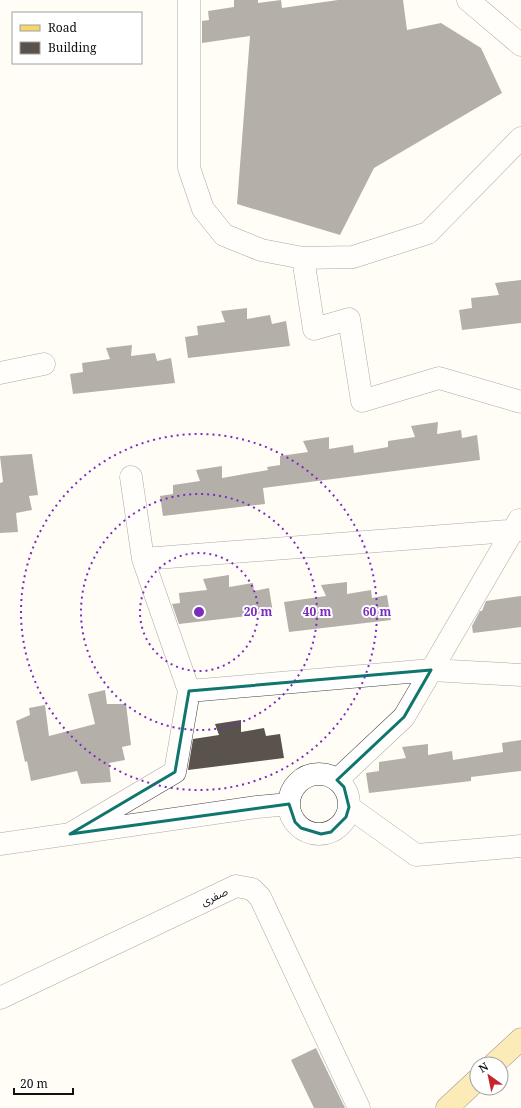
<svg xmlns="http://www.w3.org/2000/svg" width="521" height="1108" viewBox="0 0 521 1108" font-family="'Noto Serif','Noto Sans Arabic',serif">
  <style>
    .building { fill: #5a524d }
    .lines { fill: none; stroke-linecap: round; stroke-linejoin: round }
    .minor-casing { stroke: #444; stroke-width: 23 }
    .major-casing { stroke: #222; stroke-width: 23 }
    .minor { stroke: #fff; stroke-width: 22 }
    .major { stroke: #f9d66b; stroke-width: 22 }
    .marked { fill: none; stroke: #0f766e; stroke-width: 3; stroke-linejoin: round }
    .ring { fill: none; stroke: #7b2cbf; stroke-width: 2; stroke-dasharray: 2 4 }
    .labels { text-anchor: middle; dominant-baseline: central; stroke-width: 4; stroke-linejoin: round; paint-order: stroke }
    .street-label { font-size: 11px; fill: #111; stroke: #fff }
    .centre { fill: #7b2cbf; stroke: #fff; stroke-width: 2 }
    .ring-label { font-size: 12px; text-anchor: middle; font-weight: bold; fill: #7b2cbf; stroke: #fff; stroke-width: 4; stroke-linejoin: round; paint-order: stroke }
  </style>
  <rect width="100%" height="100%" fill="#fffdf5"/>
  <!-- building -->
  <path class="building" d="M234,0h24v3l23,-3 1,8 56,-8h65l4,30 34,-7 40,25 21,45 -128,75 -34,67 -103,-31 13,-168 -48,7v-22l7,-1 -1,-9 26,-4z
    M521,280v43l-59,7 -3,-20 13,-2 -1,-10 28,-3 -4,-12z
    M247,308v11l23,-4 2,9 14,-3 4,25 -102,12 -3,-21 13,-2 -1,-9 28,-4 -4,-11z
    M132,345l-1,11 24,-3 2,8 14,-3 4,25 -102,11 -3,-20 13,-2 -1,-9 28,-4 -4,-11z
    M438,422l-1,12 24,-4 1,8 15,-3 3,25 -217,28 2,16 -102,12 -3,-20 13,-2v-9l27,-4 -4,-11 26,-4v12l46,-8 -1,-3 13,-2v-9l28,-4 -5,-11 26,-4v12l24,-4 1,8 34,-6v-6l27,-4 -4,-11z
    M32,454l6,41 -9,1 3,14 -16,3 2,19 -18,1v-50l3,-1 -3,-26z
    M229,575v12l24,-4 1,8 15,-3 4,25 -94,11 -7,-20 8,-1 -1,-10 28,-3 -4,-11z
    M347,582v12l24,-4 1,8 15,-3 4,25 -102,12 -5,-30 42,-6 -5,-11z
    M521,596v31l-48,6 -1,-7 8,-15h2l4,-10z
    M105,690l2,14h19l5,41 -9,2 3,13 -16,3 2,19 -30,2 -4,-13 -46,10 -4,-20 -2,1 -9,-41 14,-6 -1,-7 16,-3 4,31 46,-12 -7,-30z
    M241,720v12l23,-4 2,8 14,-2 4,24 -96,12 5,-31 26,-4 -4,-11z
    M521,740v31l-50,6v4l-102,12 -3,-20 13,-2v-9l27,-4 -4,-11 26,-3v11l24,-4 1,9 50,-8 -1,-9z
    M316,1048l29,60h-31l-23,-48z"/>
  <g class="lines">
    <defs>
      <path id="minor" d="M189,0v168l14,41 21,26 37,15 42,8 50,-1 75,-24 93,-95
        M468,0l53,45
        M303,258l11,71 35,-10 13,82 77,-23 82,24
        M0,373l44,-9
        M143,559l378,-29
        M189,691l242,-21 90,5
        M289 804a30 30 0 1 1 60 0a30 30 0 1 1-60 0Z
        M337,780l67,-63 115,-197
        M349,807l67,48 105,-9
        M70,834l105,-62 14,-81 -46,-132 -12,-82
        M0,844l257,-37 32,-3
        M0,998l236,-112 16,3 8,8 99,211"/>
      <path id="major" d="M494,1064l27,-25
        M447,1108l30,-28"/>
    </defs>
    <!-- minor casing -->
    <use href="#minor" class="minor-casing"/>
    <!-- major casing -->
    <use href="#major" class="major-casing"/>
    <!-- minor -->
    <use href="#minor" class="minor"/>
    <!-- major -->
    <use href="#major" class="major"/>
  </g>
  <!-- marked area -->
  <path d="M0 0H521V1108H0ZM431,670l-27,47 -67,63 7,7 5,20 -3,10 -15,15 -10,2 -20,-6 -6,-6 -6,-18 -219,30 105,-62 14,-81z" fill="#fffdf5" fill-opacity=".55" fill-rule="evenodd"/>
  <path class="marked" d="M431,670l-27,47 -67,63 7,7 5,20 -3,10 -15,15 -10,2 -20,-6 -6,-6 -6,-18 -219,30 105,-62 14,-81z"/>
  <!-- distance rings -->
  <g class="ring">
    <circle cx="199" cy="612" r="59"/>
    <circle cx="199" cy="612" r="118"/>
    <circle cx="199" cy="612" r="178"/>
  </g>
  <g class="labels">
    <!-- street labels -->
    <g class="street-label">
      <text transform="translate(214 896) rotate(-25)">صفری</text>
    </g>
  </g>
  <circle cx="199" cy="612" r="6" class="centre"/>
  <g class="ring-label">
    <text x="258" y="616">20 m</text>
    <text x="317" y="616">40 m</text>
    <text x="377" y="616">60 m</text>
  </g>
  <!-- legend -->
  <rect x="12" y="12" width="130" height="52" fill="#ffffff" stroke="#a0a0a0"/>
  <rect x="20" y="25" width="20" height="6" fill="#f9d66b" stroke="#a0a0a0"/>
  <text x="48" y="32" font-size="12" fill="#111111">Road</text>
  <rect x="20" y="42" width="20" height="12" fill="#5a524d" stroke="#a0a0a0"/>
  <text x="48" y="52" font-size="12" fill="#111111">Building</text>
  <!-- north arrow -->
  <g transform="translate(489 1076) rotate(327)"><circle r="19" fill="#ffffff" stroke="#a0a0a0"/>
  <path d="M0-3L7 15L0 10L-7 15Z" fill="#c4262e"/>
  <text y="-6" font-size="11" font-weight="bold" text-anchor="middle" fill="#111111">N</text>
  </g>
  <!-- scale -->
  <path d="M14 1088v6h59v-6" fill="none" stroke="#111111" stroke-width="2"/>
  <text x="20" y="1088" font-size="12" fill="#111111" stroke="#ffffff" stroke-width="3" paint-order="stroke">20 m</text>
</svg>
